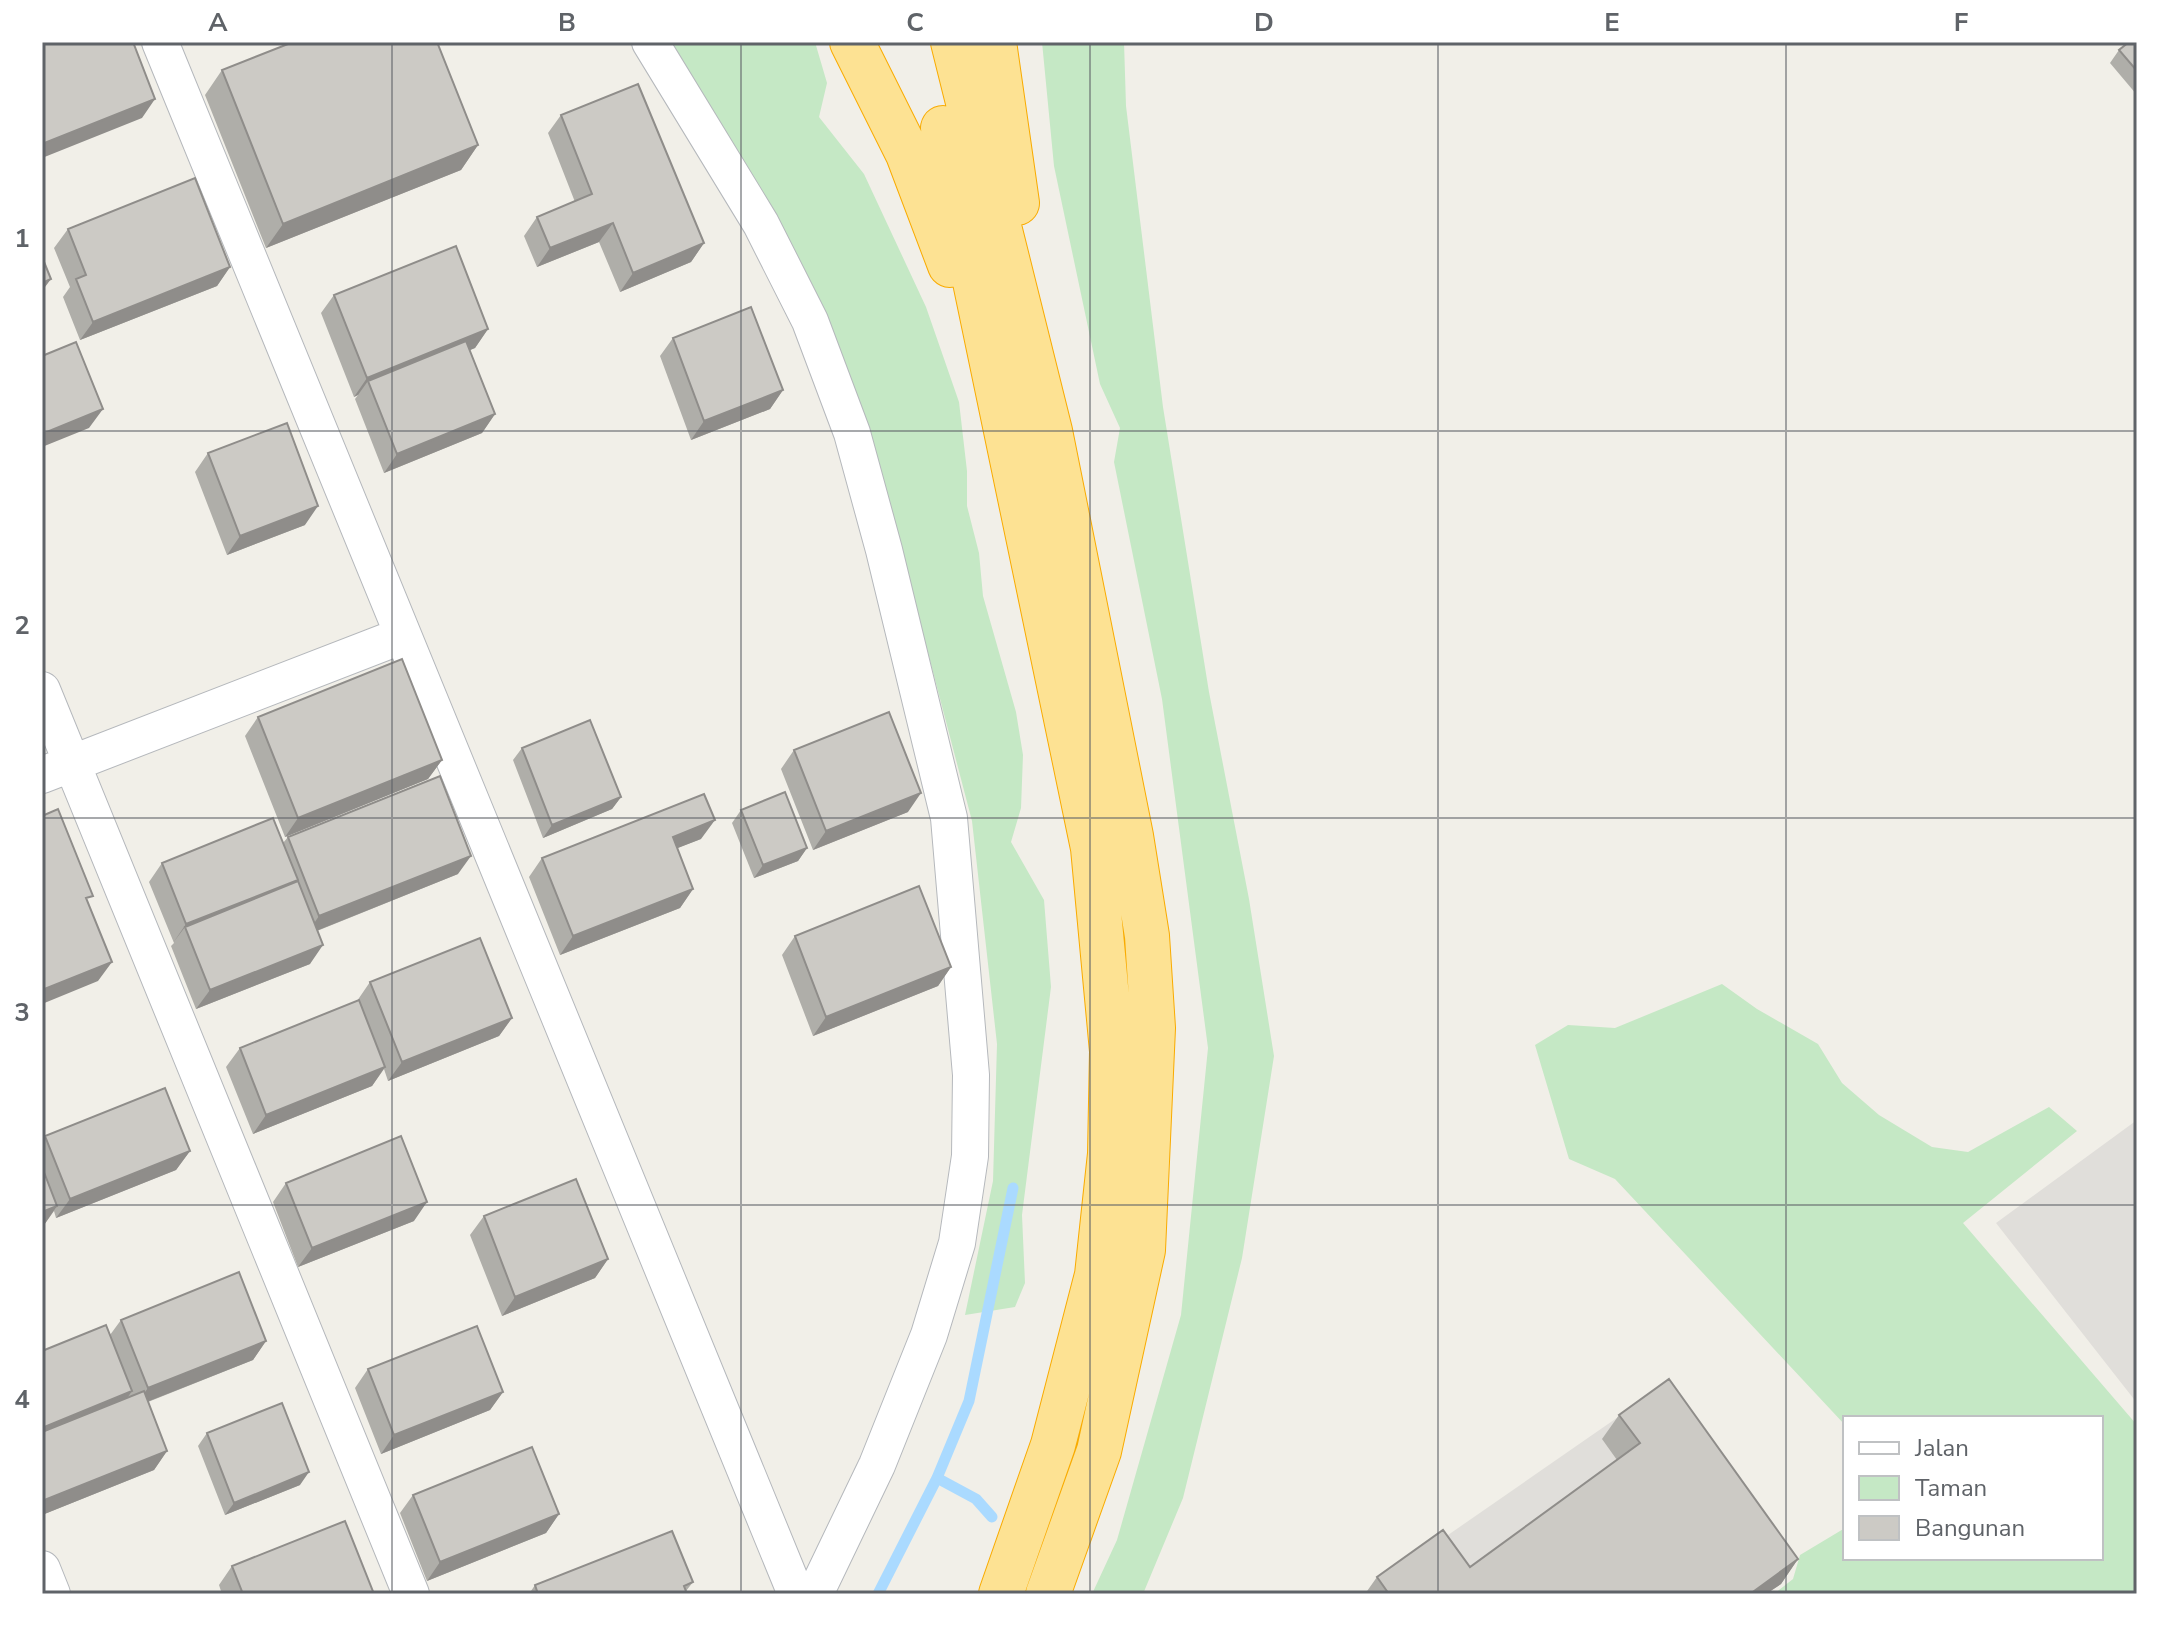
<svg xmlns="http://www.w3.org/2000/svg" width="2179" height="1636" viewBox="0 0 2179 1636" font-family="'Nunito Sans',sans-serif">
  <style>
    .industrial { fill: #e0deda }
    .green { fill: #c5e8c5 }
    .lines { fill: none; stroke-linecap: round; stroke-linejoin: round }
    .stream { stroke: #aadaff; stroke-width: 11 }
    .minor-casing { stroke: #b5b8bc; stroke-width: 38 }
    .motorway-casing { stroke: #f9ab00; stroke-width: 46 }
    .minor { stroke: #fff; stroke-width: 36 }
    .motorway { stroke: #fde293; stroke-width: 44 }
    .wall { fill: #afaea9 }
    .shaded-wall { fill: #8f8d8a }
    .building { fill: #cccac5; stroke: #8f8d8a; stroke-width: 2 }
    .grid { fill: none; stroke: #5f6368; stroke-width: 2; stroke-opacity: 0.55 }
    .neatline { fill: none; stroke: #5f6368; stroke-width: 3 }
    .grid-label { font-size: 26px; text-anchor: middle; font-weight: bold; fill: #5f6368 }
  </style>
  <rect width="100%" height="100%" fill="#f1efe8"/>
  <!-- industrial -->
  <path class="industrial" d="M2137,1120v283l-141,-180z
    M1634,1406l114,188h-385z"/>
  <!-- green -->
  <path class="green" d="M665,42h150l12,41 -8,34 45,57 62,133 33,95 8,69v35l12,47 4,43 33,116 7,43 -2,53 -10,34 33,58 7,87 -29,228 3,68 -10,24 -50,8 28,-134 4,-137 -25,-223 -62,-237z
    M1042,42h82l2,64 37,301 46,285 40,207 25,157 -32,202 -59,240 -40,96h-51l25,-54 64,-225 27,-267 -46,-349 -48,-237 6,-34 -20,-44 -46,-218z
    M1722,984l35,25 61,35 24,39 37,32 53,32 36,5 81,-45 28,24 -114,92 174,202v169h-363l19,-15 7,-24 45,-27v30h256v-140h-256v7l-230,-246 -46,-20 -34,-114 33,-20 47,3z"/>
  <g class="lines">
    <!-- stream -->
    <path class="stream" d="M937,1478l39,21 16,18
      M878,1594l59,-116 32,-77 44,-213"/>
    <defs>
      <path id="minor" d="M160,42l636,1552
        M650,42l111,182 49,97 42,112 32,117 65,268 22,257 -1,81 -13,87 -28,92 -52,130 -62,129
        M42,690l369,904
        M42,775l359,-139
        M42,1569l10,25"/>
      <path id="motorway" d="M852,42l56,112 42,111
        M953,42l97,389 81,405 16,100 6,92 -10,222 -44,201 -51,143
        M994,42l23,161
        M943,128l150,720 19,203 -2,103 -13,121 -44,170 -52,149"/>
    </defs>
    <!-- minor casing -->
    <use href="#minor" class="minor-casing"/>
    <!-- motorway casing -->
    <use href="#motorway" class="motorway-casing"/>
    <!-- minor -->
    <use href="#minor" class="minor"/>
    <!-- motorway -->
    <use href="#motorway" class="motorway"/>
  </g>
  <!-- wall -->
  <path class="wall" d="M2137,42v53l-27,-32 9,-13z
    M222,70l256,75 -17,25 -195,78 -61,-153z
    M561,115l143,128 -13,19 -71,30 -21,-50 -62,25 -13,-31 13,-19 38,-15 -27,-69z
    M68,229l162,38 -13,19 -137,54 -17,-43 7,-10 -16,-39z
    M334,295l154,34 -13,19 -5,2 25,64 -13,19 -98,40 -29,-74 3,-4 -4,2 -33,-84z
    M673,338l110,52 -13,19 -79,31 -31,-84z
    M208,453l97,72 -78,30 -32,-83z
    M258,717l184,43 -14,19 -143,58 -40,-101z
    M522,748l99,49 -9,12 -69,29 -30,-78z
    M794,750l114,62 -95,38 -32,-81z
    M741,810l66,38 -9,13 -44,17 -22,-55z
    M288,837l170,37 -141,57 -7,33 -114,45 -25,-63 3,-3 -25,-61 13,-19 121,-20z
    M701,839l-24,9 16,41 -13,19 -120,47 -31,-78 13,-19z
    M795,936l156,31 -13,19 -125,50 -31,-81z
    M370,982l142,36 -13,18 -111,45 -4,-12 -12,17 -119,48 -27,-67 14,-19 117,-47z
    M45,1136l145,15 -14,19 -120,48 -2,-7 -10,14 -2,1v-86z
    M286,1183l128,38 -116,46 -25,-65z
    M484,1216l124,43 -13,19 -93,38 -32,-81z
    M121,1320l145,21 -13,19 -105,42 19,49 -13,19 -112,45 68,-180z
    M368,1369l135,23 -13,18 -109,44 -26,-66z
    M1619,1415l179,144 -17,25 -15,10h-401l12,-17 93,-10 147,-107 -15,-21z
    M207,1433l93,52 -75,30 -27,-69z
    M413,1495l146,19 -13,19 -119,48 -27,-68z
    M232,1566l142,28h-152l-3,-9z
    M693,1582l-7,9 1,3h-158l6,-9z"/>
  <!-- shaded-wall -->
  <path class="shaded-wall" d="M155,99l-13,19 -100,40v-14z
    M478,145l-17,25 -195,78 17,-24z
    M613,223l-14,19 -62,25 13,-19z
    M704,243l-13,19 -71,30 13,-19z
    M230,267l-13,19 -137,54 13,-18z
    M51,279l-9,12v-8z
    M488,329l-13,19 -103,42 -4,-9 -10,14 -4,2 13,-19z
    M783,390l-13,19 -79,31 13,-19z
    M103,409l-14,19 -47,19v-13z
    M495,414l-13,19 -98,40 13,-19z
    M318,506l-13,19 -78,30 13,-19z
    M442,760l-14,19 -143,58 13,-19z
    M921,793l-13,19 -95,38 13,-19z
    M621,797l-9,12 -69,29 9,-13z
    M715,820l-14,19 -41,16 13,-18z
    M807,848l-9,13 -44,17 9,-13z
    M471,856l-13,18 -152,61 13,-19z
    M298,880l-14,18 -99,29 -12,16 13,-19z
    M693,889l-13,19 -120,47 13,-19z
    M323,945l-13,19 -114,45 14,-19z
    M112,962l-14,19 -56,23v-14z
    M951,967l-13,19 -125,50 13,-19z
    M512,1018l-13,18 -111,45 14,-19z
    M385,1067l-13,19 -119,48 13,-19z
    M190,1151l-14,19 -120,48 14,-19z
    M427,1202l-13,19 -116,46 14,-19z
    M57,1206l-13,19 -2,1v-14z
    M608,1259l-13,19 -93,38 13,-19z
    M266,1341l-13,19 -119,47 14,-19z
    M132,1391l-13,19 -77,31v-13z
    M503,1392l-13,18 -109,44 13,-19z
    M167,1451l-13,19 -112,45v-14z
    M309,1472l-9,13 -75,30 9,-12z
    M559,1514l-13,19 -119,48 13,-19z
    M1798,1559l-17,25 -15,10h-16z"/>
  <!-- building -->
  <path class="building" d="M43,42h90l22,57 -113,45v-101z
    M293,42h144l41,103 -195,79 -61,-154z
    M2129,42h8v29l-18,-21z
    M638,84l66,159 -71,30 -20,-50 -63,25 -13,-31 55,-23 -31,-79z
    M195,178l35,89 -137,55 -17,-43 10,-4 -18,-46z
    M456,246l32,83 -121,49 -33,-83z
    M42,257l9,22 -9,4z
    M751,307l32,83 -79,31 -31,-83z
    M466,341l29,73 -98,40 -29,-73z
    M76,342l27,67 -61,25v-78z
    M287,423l31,83 -78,30 -32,-83z
    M402,659l40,101 -144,58 -40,-101z
    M889,712l32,81 -95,38 -32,-81z
    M590,720l31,77 -69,28 -30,-77z
    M440,776l31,80 -152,60 -31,-79z
    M785,792l22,56 -44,17 -22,-55z
    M704,794l11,26 -42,17 20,52 -120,47 -31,-78z
    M58,809l35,87 -7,2 26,64 -70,28v-174z
    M273,818l25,62 -112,44 -24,-61z
    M298,881l25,64 -113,45 -25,-63z
    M919,886l32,81 -125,50 -31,-81z
    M480,938l32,80 -110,44 -32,-80z
    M359,1000l26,67 -119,48 -26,-67z
    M165,1088l25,63 -120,48 -25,-63z
    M401,1136l26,66 -115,46 -26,-65z
    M42,1167l15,39 -15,6z
    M576,1179l32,80 -93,38 -31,-81z
    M239,1272l27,69 -118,47 -27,-68z
    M106,1325l26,66 -90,37v-77z
    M477,1326l26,66 -109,43 -26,-66z
    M1669,1379l129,180 -48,35h-361l-12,-17 66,-47 27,37 170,-124 -21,-28z
    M144,1391l23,60 -125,50v-69z
    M282,1403l27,69 -75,31 -27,-70z
    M532,1447l27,67 -119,48 -27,-67z
    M345,1521l29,73h-131l-11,-28z
    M672,1531l21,51 -9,4 3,8h-149l-3,-9z"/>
  <!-- grid -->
  <path class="grid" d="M392,42v1552M741,42v1552M1090,42v1552M1438,42v1552M1786,42v1552M42,431h2095M42,818h2095M42,1205h2095"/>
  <!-- border -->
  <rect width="2179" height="1636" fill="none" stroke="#ffffff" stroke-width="88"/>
  <!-- legend -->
  <rect x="1843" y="1416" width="260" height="144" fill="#ffffff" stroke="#bfc1c3" stroke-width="2"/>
  <rect x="1859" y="1442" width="40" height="12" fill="#ffffff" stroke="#bfc1c3" stroke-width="2"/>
  <text x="1915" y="1456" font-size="24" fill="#5f6368">Jalan</text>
  <rect x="1859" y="1476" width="40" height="24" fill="#c5e8c5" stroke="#bfc1c3" stroke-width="2"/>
  <text x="1915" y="1496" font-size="24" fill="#5f6368">Taman</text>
  <rect x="1859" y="1516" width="40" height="24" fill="#cccac5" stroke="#bfc1c3" stroke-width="2"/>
  <text x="1915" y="1536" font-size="24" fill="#5f6368">Bangunan</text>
  <rect x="44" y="44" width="2091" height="1548" class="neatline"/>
  <g class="grid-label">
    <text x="218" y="31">A</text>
    <text x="567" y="31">B</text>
    <text x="915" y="31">C</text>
    <text x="1264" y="31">D</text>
    <text x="1612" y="31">E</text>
    <text x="1961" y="31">F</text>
    <text x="22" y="247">1</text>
    <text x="22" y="634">2</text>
    <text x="22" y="1021">3</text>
    <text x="22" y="1408">4</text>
  </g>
</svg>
